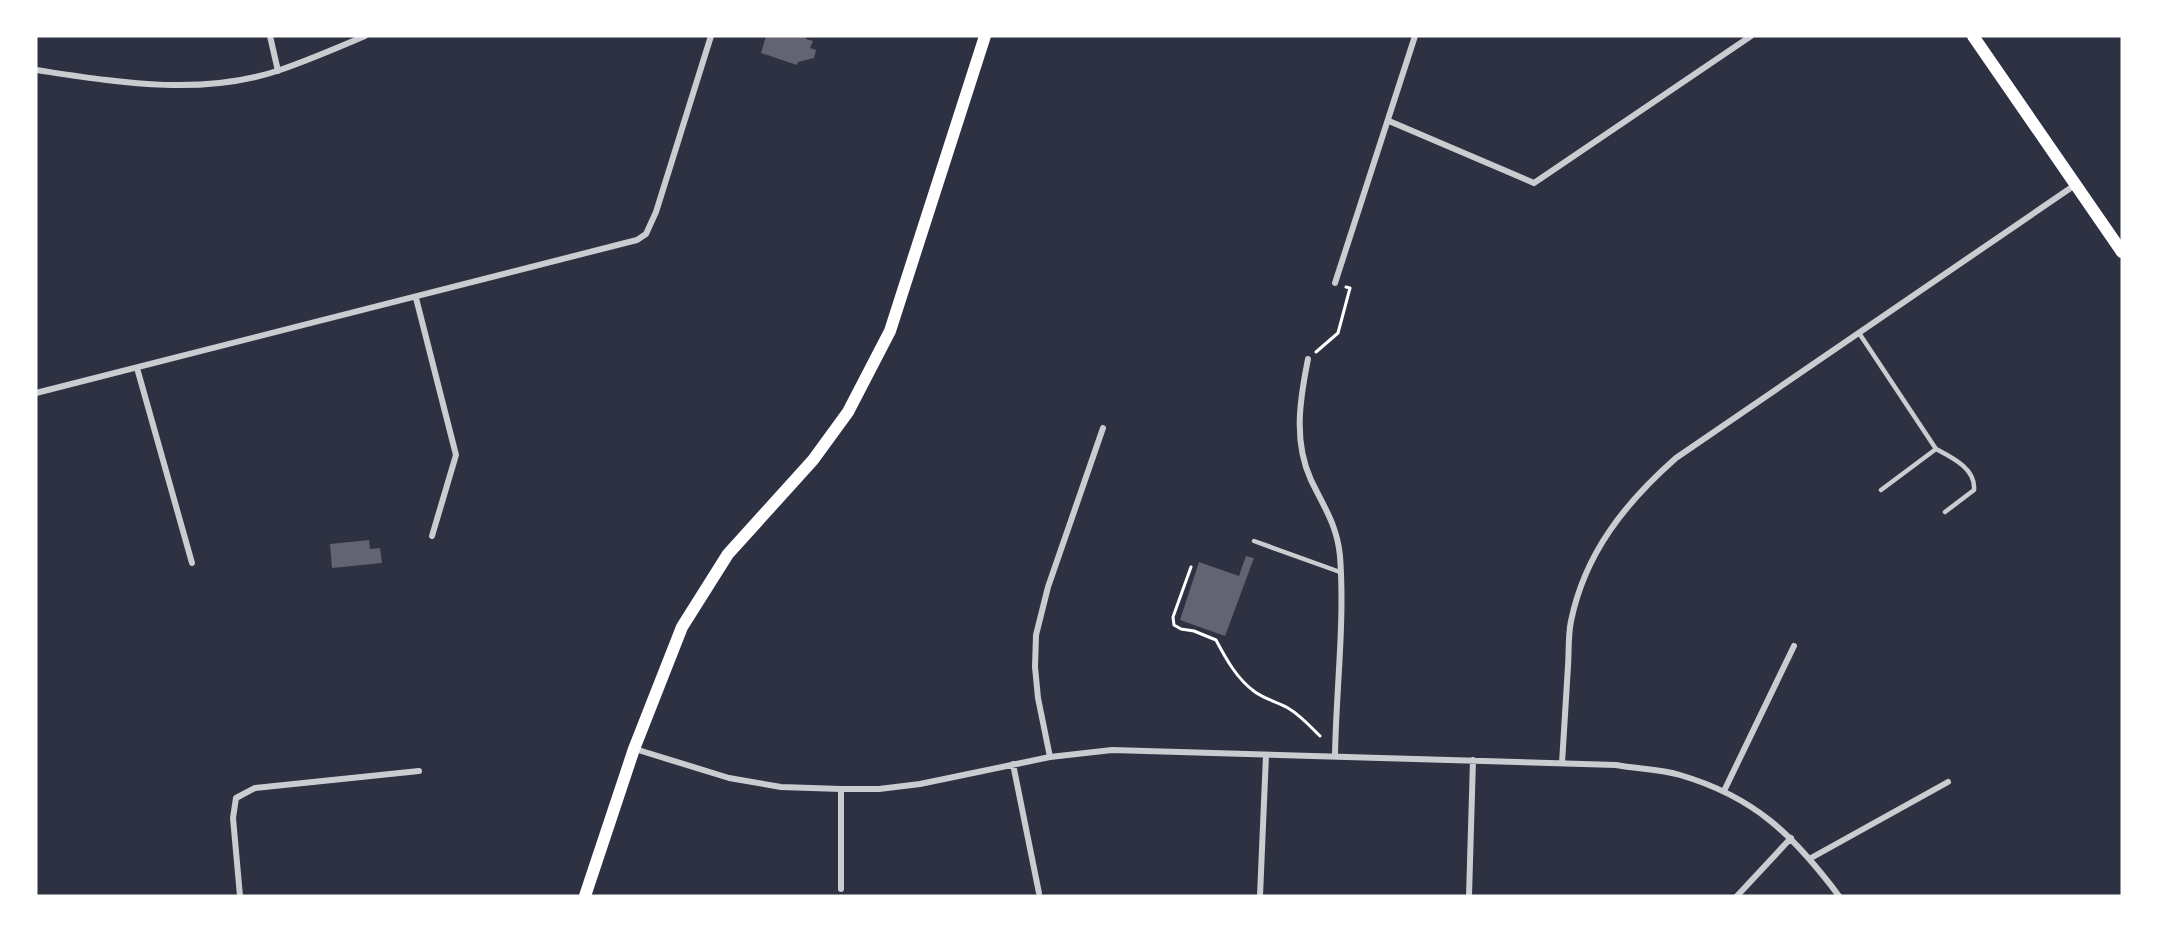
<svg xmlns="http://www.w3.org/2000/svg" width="2158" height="932" viewBox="0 0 2158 932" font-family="Jost,sans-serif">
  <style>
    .building { fill: #626471 }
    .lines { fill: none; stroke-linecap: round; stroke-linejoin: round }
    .path { stroke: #fff; stroke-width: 3 }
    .service { stroke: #caccd0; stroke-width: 4.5 }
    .minor { stroke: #caccd0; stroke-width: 6 }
    .secondary { stroke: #fff; stroke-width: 12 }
  </style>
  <rect width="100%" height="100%" fill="#2d3142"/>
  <!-- building -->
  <path class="building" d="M766,36l40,1v2l7,2 -3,7 6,2 -2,8 -16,4 -1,3 -36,-12z
    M369,540l1,9 10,-1 2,15 -50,5 -2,-24z
    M1246,556l8,2 -29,78 -45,-16 19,-58 40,14z"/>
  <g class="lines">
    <!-- path -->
    <path class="path" d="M1316,352l22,-19 12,-45 -4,-1
      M1191,567l-18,50 1,8 7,4 13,2 22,9c10,19 21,39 39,52 10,7 22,10 33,16 12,7 22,18 32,28"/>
    <!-- service -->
    <path class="service" d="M1859,333l77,116c17,9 40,20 38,41l-29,22
      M1881,490l55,-41
      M1254,541l86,31"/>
    <!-- minor -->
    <path class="minor" d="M270,36l8,35
      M36,70c80,12 165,27 244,0 29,-10 57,-22 85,-34
      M1389,121l145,62 217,-147
      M1335,283l80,-247
      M416,298l40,157 -24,81
      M1308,359c-8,40 -15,82 3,121 13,27 26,45 29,76 5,66 -4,134 -5,200
      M137,368l55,195
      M36,393l601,-153 9,-6 10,-22 55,-176
      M635,749l94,29 52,9 60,2h38l41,-5 130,-27 62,-7 504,15c21,4 44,4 64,10 75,22 113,60 159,121
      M1050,757l-12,-59 -3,-31 1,-32 12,-48 55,-159
      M1562,763c2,-32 4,-64 6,-97 1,-14 0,-31 3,-45 14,-68 54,-118 105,-163l399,-273
      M1013,764l26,129
      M1724,791l70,-145
      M1811,858l137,-76
      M841,889v-100
      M240,896l-7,-78 3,-20 19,-10 164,-17
      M1260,896l6,-141
      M1469,896l4,-136
      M1737,896l54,-58"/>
    <!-- secondary -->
    <path class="secondary" d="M1973,36l149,216
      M585,896l49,-147 48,-122 46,-73 85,-94 35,-48 42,-81 95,-295"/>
  </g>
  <!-- border -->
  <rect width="2158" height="932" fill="none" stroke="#ffffff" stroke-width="75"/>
</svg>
